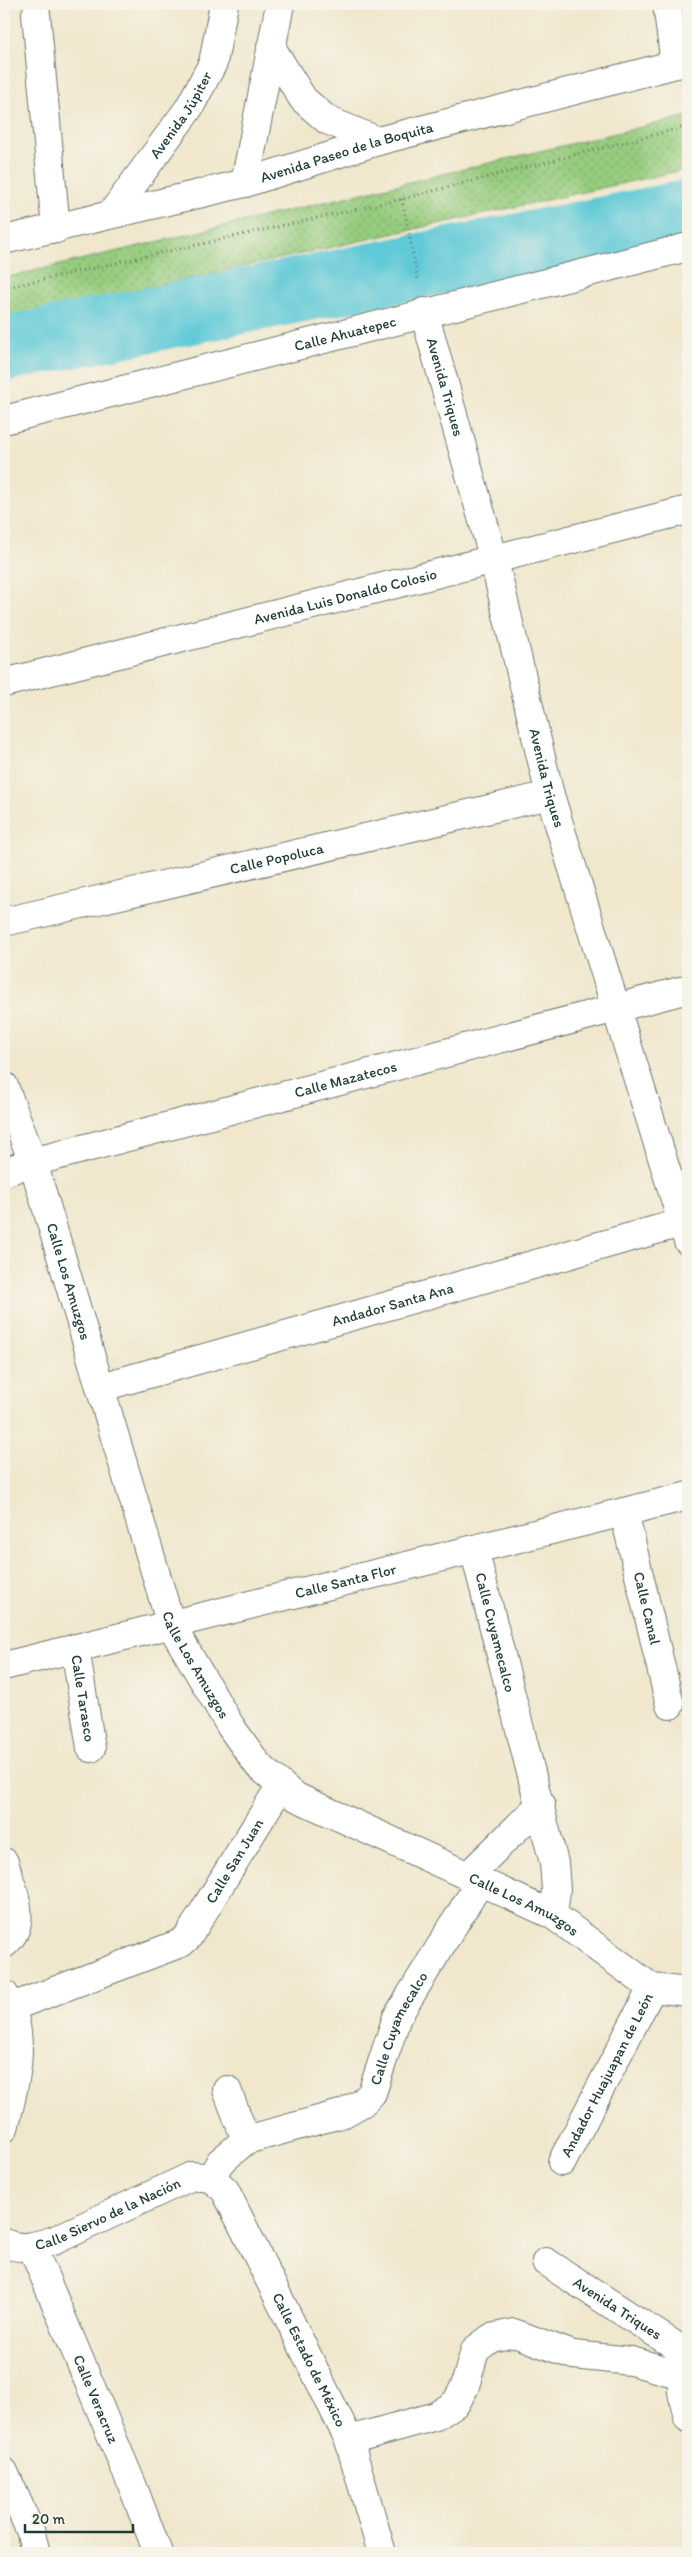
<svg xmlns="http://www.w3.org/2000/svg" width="692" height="2557" viewBox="0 0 692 2557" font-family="Itim,sans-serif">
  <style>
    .park { fill: url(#park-dots); stroke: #5a8459 }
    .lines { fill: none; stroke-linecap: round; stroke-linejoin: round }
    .river { stroke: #5ec9d7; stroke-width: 65 }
    .minor-casing { stroke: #68786a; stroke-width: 30 }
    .major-casing { stroke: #68786a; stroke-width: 30 }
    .path { stroke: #68786a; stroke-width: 3; stroke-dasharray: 1 4; stroke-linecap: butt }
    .minor { stroke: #fff; stroke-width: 28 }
    .major { stroke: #fff; stroke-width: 28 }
    .labels { text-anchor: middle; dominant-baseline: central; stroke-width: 5; stroke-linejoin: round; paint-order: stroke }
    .street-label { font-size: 15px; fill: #1f3d34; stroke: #f7f3e8 }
  </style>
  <defs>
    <pattern id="park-dots" width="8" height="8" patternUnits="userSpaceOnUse" patternTransform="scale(1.25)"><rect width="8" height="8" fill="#96cc7e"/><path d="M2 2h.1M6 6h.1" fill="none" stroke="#7aa768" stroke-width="1.8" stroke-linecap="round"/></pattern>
  </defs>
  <rect width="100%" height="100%" fill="#f7f3e8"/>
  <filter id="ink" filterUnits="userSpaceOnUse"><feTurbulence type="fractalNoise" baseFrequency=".02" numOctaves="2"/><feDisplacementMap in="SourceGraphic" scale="10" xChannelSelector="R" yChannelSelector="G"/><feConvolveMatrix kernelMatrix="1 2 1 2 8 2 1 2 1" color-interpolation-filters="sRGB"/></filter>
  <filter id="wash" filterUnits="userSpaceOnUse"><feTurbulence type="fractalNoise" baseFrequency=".0096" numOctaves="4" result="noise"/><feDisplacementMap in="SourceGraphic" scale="20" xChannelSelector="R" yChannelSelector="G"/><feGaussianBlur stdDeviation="1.12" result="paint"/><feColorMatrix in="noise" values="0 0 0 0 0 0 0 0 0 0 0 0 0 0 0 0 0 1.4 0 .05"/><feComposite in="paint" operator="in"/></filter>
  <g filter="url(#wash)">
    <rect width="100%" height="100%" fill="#f0e7cd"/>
    <!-- park -->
    <path class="park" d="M688,116v53l-684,150v-41z"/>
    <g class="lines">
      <!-- river -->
      <path class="river" d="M4,349l684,-137"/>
    </g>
  </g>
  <g filter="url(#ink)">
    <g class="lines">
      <defs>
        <g id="minor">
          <path d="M667,4l8,60"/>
          <path d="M36,14l20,215"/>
          <path d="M245,183l35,-179"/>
          <path id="s1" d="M112,213l77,-105 24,-45 11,-59"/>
          <path id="s2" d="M424,312l70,248 56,235 138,446"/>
          <path id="s3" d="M4,420l684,-173"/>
          <path id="s4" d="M4,683l684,-173"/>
          <path id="s5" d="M4,922l546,-127"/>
          <path id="s6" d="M4,1086l29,76 138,463 60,102 27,38 36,31 259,119 99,73 36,4"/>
          <path id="s7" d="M4,1172l29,-10 655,-173"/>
          <path id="s8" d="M102,1387l582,-165"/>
          <path id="s9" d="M624,1512l46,193"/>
          <path id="s10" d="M474,1549l80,314 2,27 -3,25"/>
          <path id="s11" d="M75,1648l16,100"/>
          <path id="s12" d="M4,1666l684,-170"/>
          <path d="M4,1862c8,27 26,61 0,82"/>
          <path d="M468,1876l73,-72"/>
          <path d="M4,1994c25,40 11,92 0,134"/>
          <path id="s13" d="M12,2007l169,-64 7,-6 93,-152"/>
          <path d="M227,2090l19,50"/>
          <path id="s14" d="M562,2162l90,-174"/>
          <path id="s15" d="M211,2178l9,-16 26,-22 98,-27 18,-10 10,-10 25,-76 83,-135"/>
          <path id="s16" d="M211,2178l14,12 124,250 33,113"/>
          <path id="s17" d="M4,2243c17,8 34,2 51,-3l137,-64 19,2"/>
          <path id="s18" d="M32,2247l101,240 25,66"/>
          <path id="s19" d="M546,2262l142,92"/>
          <path d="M688,2369l-6,6v17l6,26"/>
          <path d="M349,2440l87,-24 20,-13 9,-17 10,-36 16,-12 23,-5 59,22 58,6 51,14"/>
          <path d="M4,2472l26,58 6,23"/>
        </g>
        <g id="major">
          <path d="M271,47l32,52 24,21 51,21"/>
          <path id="s20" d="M4,240l241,-57 133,-42 310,-80"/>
        </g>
      </defs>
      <!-- minor casing -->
      <use href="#minor" class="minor-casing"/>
      <!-- major casing -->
      <use href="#major" class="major-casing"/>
      <!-- path -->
      <path class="path" d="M402,199l16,81
        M4,288l398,-89 286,-73"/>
      <!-- minor -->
      <use href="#minor" class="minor"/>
      <!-- major -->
      <use href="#major" class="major"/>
    </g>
  </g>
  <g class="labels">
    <!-- street labels -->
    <g class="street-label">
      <text stroke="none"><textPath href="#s1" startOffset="120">Avenida Júpiter</textPath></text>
      <text stroke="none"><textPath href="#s20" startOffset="354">Avenida Paseo de la Boquita</textPath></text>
      <text stroke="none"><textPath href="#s3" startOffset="352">Calle Ahuatepec</textPath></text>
      <text stroke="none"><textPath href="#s2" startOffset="78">Avenida Triques</textPath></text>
      <text stroke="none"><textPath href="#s4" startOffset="352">Avenida Luis Donaldo Colosio</textPath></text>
      <text stroke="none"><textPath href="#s2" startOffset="482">Avenida Triques</textPath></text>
      <text stroke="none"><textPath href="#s5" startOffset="280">Calle Popoluca</textPath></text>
      <text stroke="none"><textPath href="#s7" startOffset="354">Calle Mazatecos</textPath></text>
      <text stroke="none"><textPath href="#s6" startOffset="206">Calle Los Amuzgos</textPath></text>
      <text stroke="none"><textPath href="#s8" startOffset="302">Andador Santa Ana</textPath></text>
      <text stroke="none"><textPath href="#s12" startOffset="352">Calle Santa Flor</textPath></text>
      <text stroke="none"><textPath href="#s9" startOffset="99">Calle Canal</textPath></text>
      <text stroke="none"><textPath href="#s10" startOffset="86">Calle Cuyamecalco</textPath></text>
      <text stroke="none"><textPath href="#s6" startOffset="611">Calle Los Amuzgos</textPath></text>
      <text stroke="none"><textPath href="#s11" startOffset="51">Calle Tarasco</textPath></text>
      <text stroke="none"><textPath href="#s13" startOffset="279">Calle San Juan</textPath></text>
      <text stroke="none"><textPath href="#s6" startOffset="1031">Calle Los Amuzgos</textPath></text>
      <text stroke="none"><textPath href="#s15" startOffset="259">Calle Cuyamecalco</textPath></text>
      <text stroke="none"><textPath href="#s14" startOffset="98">Andador Huajuapan de León</textPath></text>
      <text stroke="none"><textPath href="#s17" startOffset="111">Calle Siervo de la Nación</textPath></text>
      <text stroke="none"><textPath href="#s19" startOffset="85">Avenida Triques</textPath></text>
      <text stroke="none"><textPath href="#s16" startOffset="208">Calle Estado de México</textPath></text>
      <text stroke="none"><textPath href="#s18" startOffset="165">Calle Veracruz</textPath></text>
    </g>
  </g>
  <!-- margin -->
  <rect width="692" height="2557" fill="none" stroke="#f7f3e8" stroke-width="20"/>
  <!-- scale -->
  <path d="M25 2524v8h108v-8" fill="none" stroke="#1f3d34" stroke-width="2.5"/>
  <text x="32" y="2524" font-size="15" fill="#1f3d34" stroke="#f7f3e8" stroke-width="4" paint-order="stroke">20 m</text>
</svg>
